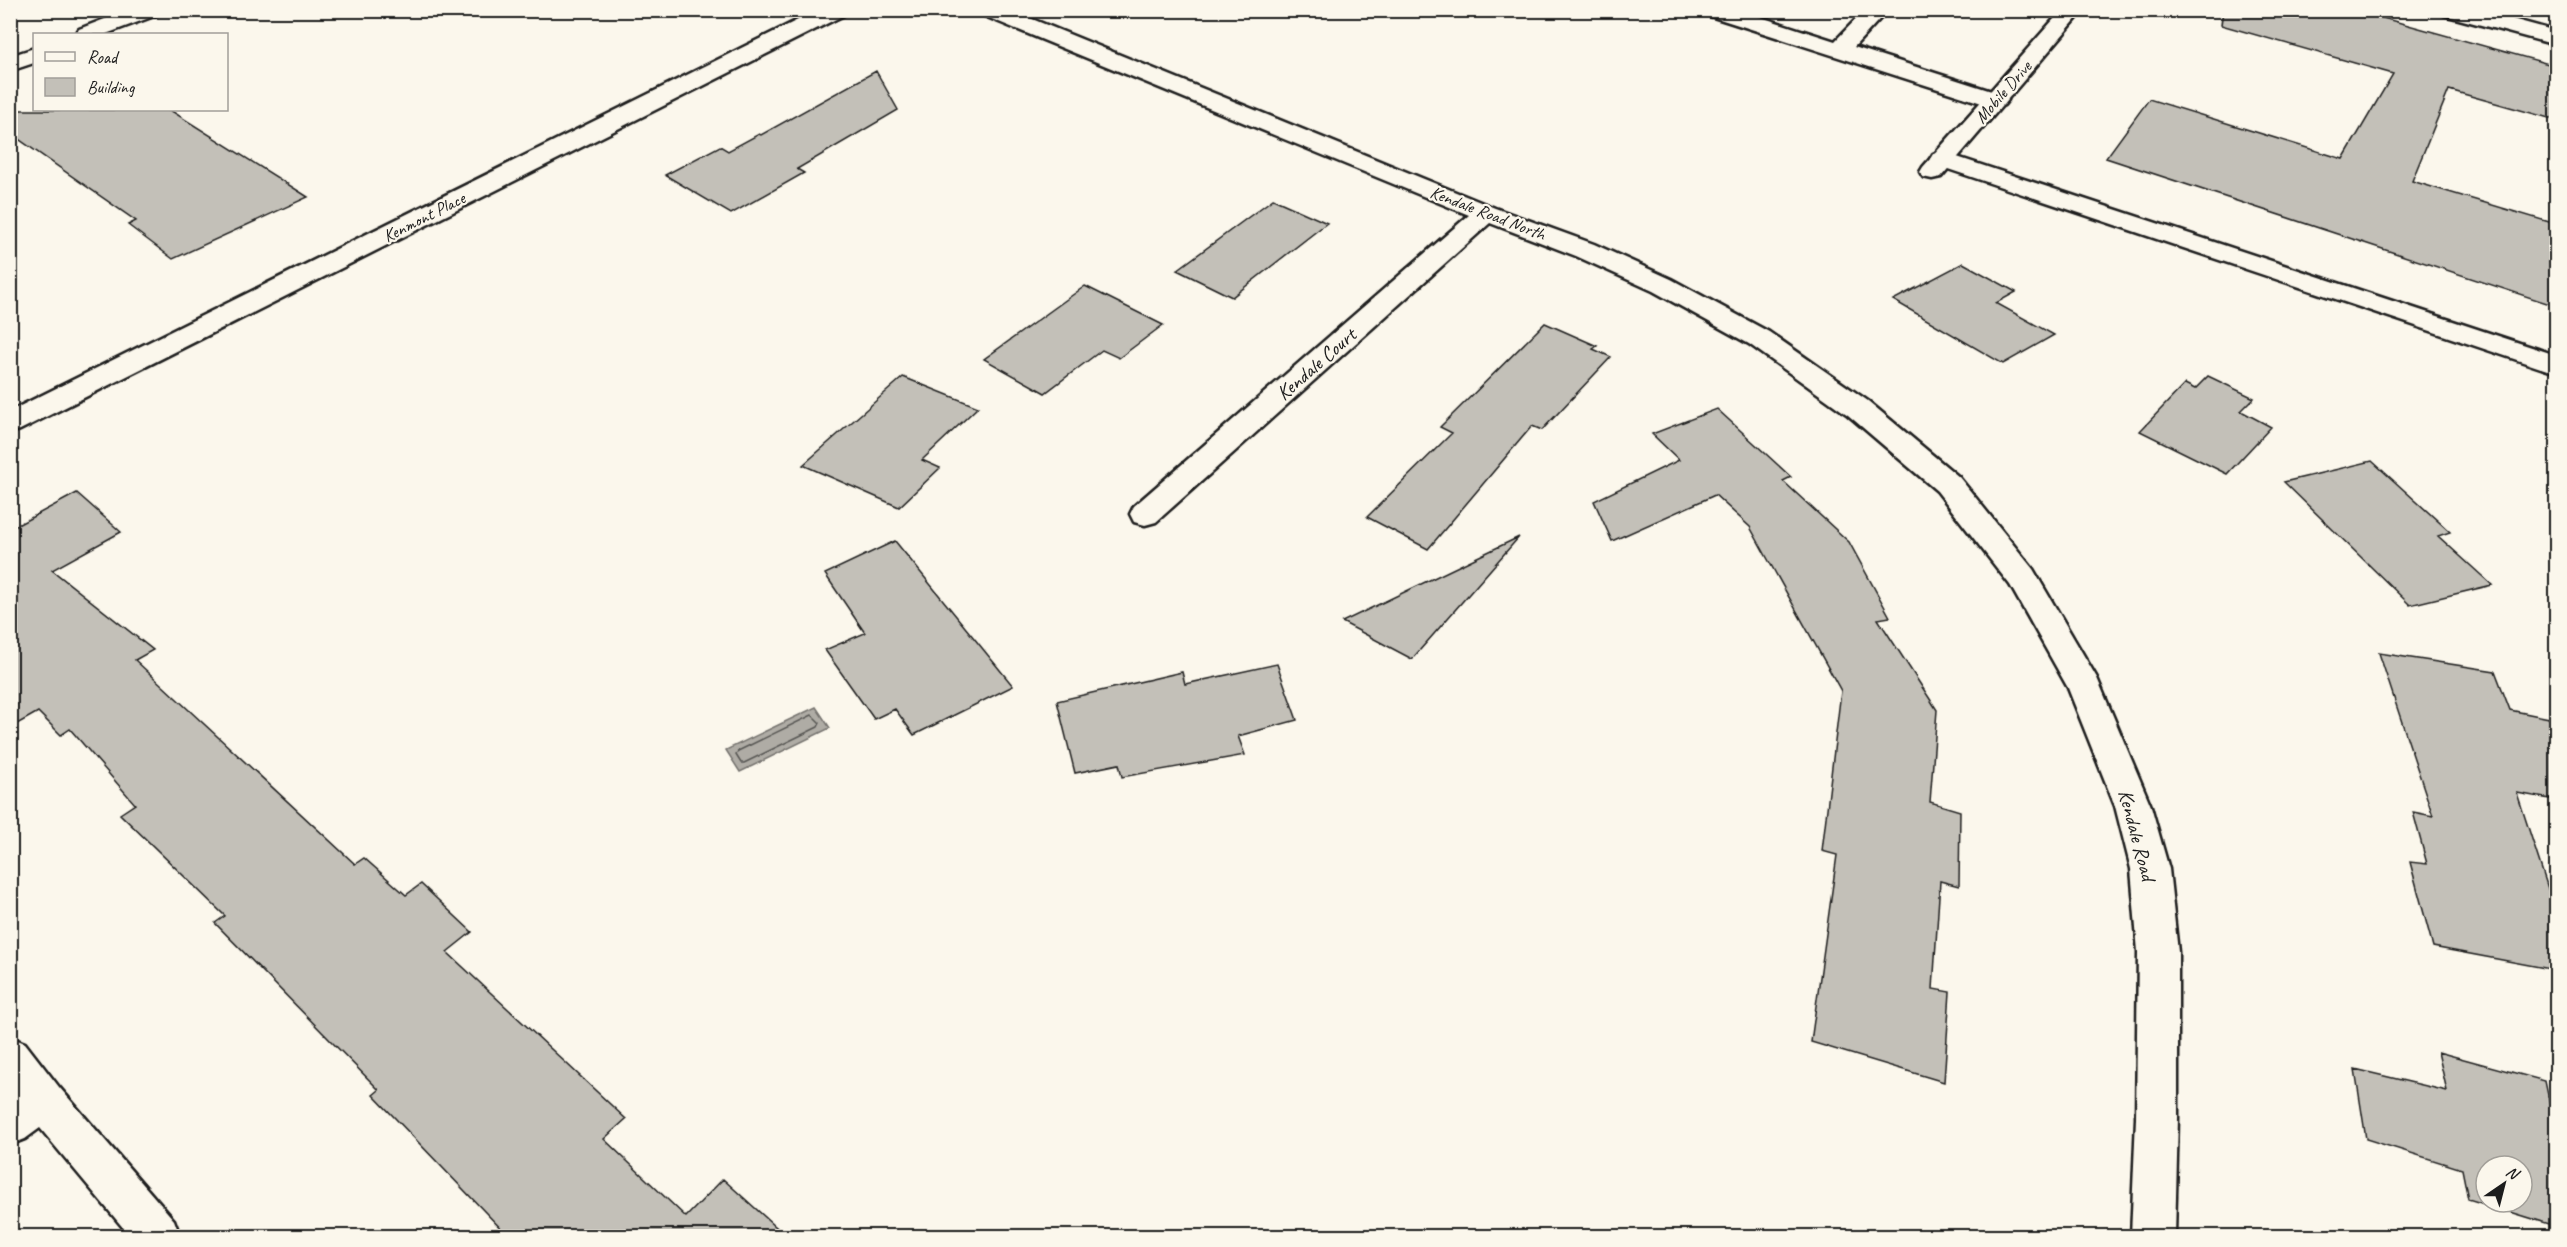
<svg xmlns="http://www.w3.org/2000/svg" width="2567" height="1247" viewBox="0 0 2567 1247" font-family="Caveat,sans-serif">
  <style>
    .water { fill: #afaca5; stroke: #74726e; stroke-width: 1.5 }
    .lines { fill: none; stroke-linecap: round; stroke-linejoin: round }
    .shore { stroke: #575653; stroke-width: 1.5 }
    .building { fill: #c3c0b8; stroke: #1c1c1c; stroke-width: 1.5; fill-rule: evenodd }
    .lane-casing { stroke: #1c1c1c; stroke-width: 5 }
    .street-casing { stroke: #1c1c1c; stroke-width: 5 }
    .lane { fill: #fbf7ec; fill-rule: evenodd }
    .street { fill: #fbf7ec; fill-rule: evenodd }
    .labels { text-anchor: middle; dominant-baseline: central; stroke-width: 4.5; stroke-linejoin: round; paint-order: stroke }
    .far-street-label { font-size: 18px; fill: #1c1c1c; stroke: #fbf7ec }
    .street-label { font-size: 21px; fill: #1c1c1c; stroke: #fbf7ec }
  </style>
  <rect width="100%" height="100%" fill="#fbf7ec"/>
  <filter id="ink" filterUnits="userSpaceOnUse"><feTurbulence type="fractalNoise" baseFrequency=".0167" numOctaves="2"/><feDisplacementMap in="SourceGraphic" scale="12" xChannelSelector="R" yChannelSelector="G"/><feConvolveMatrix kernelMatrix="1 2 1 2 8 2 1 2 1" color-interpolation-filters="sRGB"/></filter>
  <g filter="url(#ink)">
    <!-- water -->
    <path class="water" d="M816,707l14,21 -90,44 -14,-22z"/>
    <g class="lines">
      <!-- shore -->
      <path class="shore" d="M812,715l8,8 -2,4 -74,36h-3l-5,-8 2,-4z"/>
    </g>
    <!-- building -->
    <path class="building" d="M2223,10h131l202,56v54l-107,-30 -37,91 144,43v82l-450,-148 43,-59 194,60 50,-85 -172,-49z
      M876,71l22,39 -101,59 7,4 -73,41 -66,-39 55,-29 8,5 31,-17 2,1z
      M10,110h160l138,87 -135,62 -45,-34 8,-4 -126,-88z
      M1273,199l54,24 -95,74 -55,-27z
      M1963,263l53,29 -20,11 58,32 -51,29 -110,-64z
      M1085,286l78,39 -44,33 -17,-8 -57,43 -61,-34z
      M1545,323l52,23 -4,3 18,8 -69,73 -10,-4 -104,123 -61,-32 85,-84 -12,-6z
      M2208,376l46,22 -13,13 30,16 -44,47 -87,-43 45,-47 10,5z
      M903,377l75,30 -56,53 18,8 -41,39 -96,-42z
      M1717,409l74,68 -8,4 66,61 41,75 -12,2 59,91 -7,92 30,9 -1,75 -19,-5 -7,108 17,3 -6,90 -133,-40 26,-187 -15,-4 19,-160 -91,-164 -35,-32 -103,46 -18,-40 85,-41 -27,-26z
      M2372,461l78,71 -12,4 54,49 -82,20 -126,-123z
      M77,493l44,39 -69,38 101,80 -18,10 220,204 9,-6 42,37 15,-11 51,48 -25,20 179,167 -22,20 82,78 37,-38 63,57h-278l-135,-141 6,-5 -164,-167 10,-7 -105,-102 15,-10 -65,-75 -9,6 -23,-23 -28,16v-199z
      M1519,537l-107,122 -70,-37z
      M895,541l118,145 -99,49 -19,-26 -21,10 -49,-69 40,-17 -40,-59z
      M2379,653l116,18 15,39 39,8 7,19v63l-39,-7 39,120v57l-123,-23 -23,-85 17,2 -14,-52 20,4z
      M1277,664l20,56 -59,16 7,19 -123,22 -3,-13 -44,9 -18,-72 125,-29 3,12z
      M2438,1052l107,29 11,52v93l-88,-27 -6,-30 -96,-30 -11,-70 92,22zM2486,1166h36v36h-36z"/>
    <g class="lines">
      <defs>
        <path id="lane" d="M1705,10h34l96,31 30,-31h23l-34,37 150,48 4,5 -4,5 -8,2 -8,-2 -281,-90z
          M2442,10h37l77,21v14l-112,-30z
          M1942,152l614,203v18l-623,-209 -3,-5 3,-5z"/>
        <path id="street" d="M128,10h31l-2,5 -51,19h-30l3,-5z
          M818,10h28l-2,5 -824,415 -10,3v-22z
          M980,10h30l485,198 99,36 77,35 98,53 99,69 91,76 74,92 64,109 54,128 18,63 9,83v166l-3,118h-44l5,-118 2,-166 -7,-83 -16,-63 -47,-118 -58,-103 -73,-94 -89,-76 -99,-71 -96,-53 -77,-35 -86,-33 -334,299 -11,3 -11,-3 -4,-8 4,-8 335,-291 -487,-200z
          M2062,10h22l-143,167 -9,2 -9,-2 -3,-5 3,-5z
          M34,48v15l-24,8v-15z
          M10,1037l15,6 34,44 115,133 6,16h-50l-90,-108 -15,11 -15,6v-45l6,-3 -6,-7z"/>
      </defs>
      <!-- lane casing -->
      <use href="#lane" class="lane-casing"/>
      <!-- street casing -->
      <use href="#street" class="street-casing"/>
      <!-- lane -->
      <use href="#lane" class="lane"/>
      <!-- street -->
      <use href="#street" class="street"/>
    </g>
  </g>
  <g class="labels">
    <!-- far-street labels -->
    <g class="far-street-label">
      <text transform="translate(2003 92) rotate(-49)">Mobile Drive</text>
      <text transform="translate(1488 213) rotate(21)">Kendale Road North</text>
      <text transform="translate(424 217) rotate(-27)">Kenmont Place</text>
    </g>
    <!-- street labels -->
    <g class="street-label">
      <text transform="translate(1316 364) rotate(-41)">Kendale Court</text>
      <text transform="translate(2137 835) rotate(75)">Kendale Road</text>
    </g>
  </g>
  <!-- margin -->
  <rect width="2567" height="1247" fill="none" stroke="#fbf7ec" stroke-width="36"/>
  <rect x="18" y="18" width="2531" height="1211" fill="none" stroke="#1c1c1c" stroke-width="2" filter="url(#ink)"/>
  <!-- legend -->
  <rect x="33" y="33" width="195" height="78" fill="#fbf7ec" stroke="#a29f99" stroke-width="1.5"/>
  <rect x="45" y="52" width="30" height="9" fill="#fbf7ec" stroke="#a29f99" stroke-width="1.5"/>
  <text x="87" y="63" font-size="18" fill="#1c1c1c">Road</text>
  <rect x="45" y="78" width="30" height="18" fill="#c3c0b8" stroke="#a29f99" stroke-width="1.5"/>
  <text x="87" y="93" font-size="18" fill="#1c1c1c">Building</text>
  <!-- north arrow -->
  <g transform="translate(2504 1184) rotate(35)"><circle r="28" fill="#fbf7ec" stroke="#a29f99" stroke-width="1.5"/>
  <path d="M0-4.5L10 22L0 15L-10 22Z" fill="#1c1c1c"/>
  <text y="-9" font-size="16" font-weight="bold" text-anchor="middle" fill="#1c1c1c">N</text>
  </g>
</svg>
